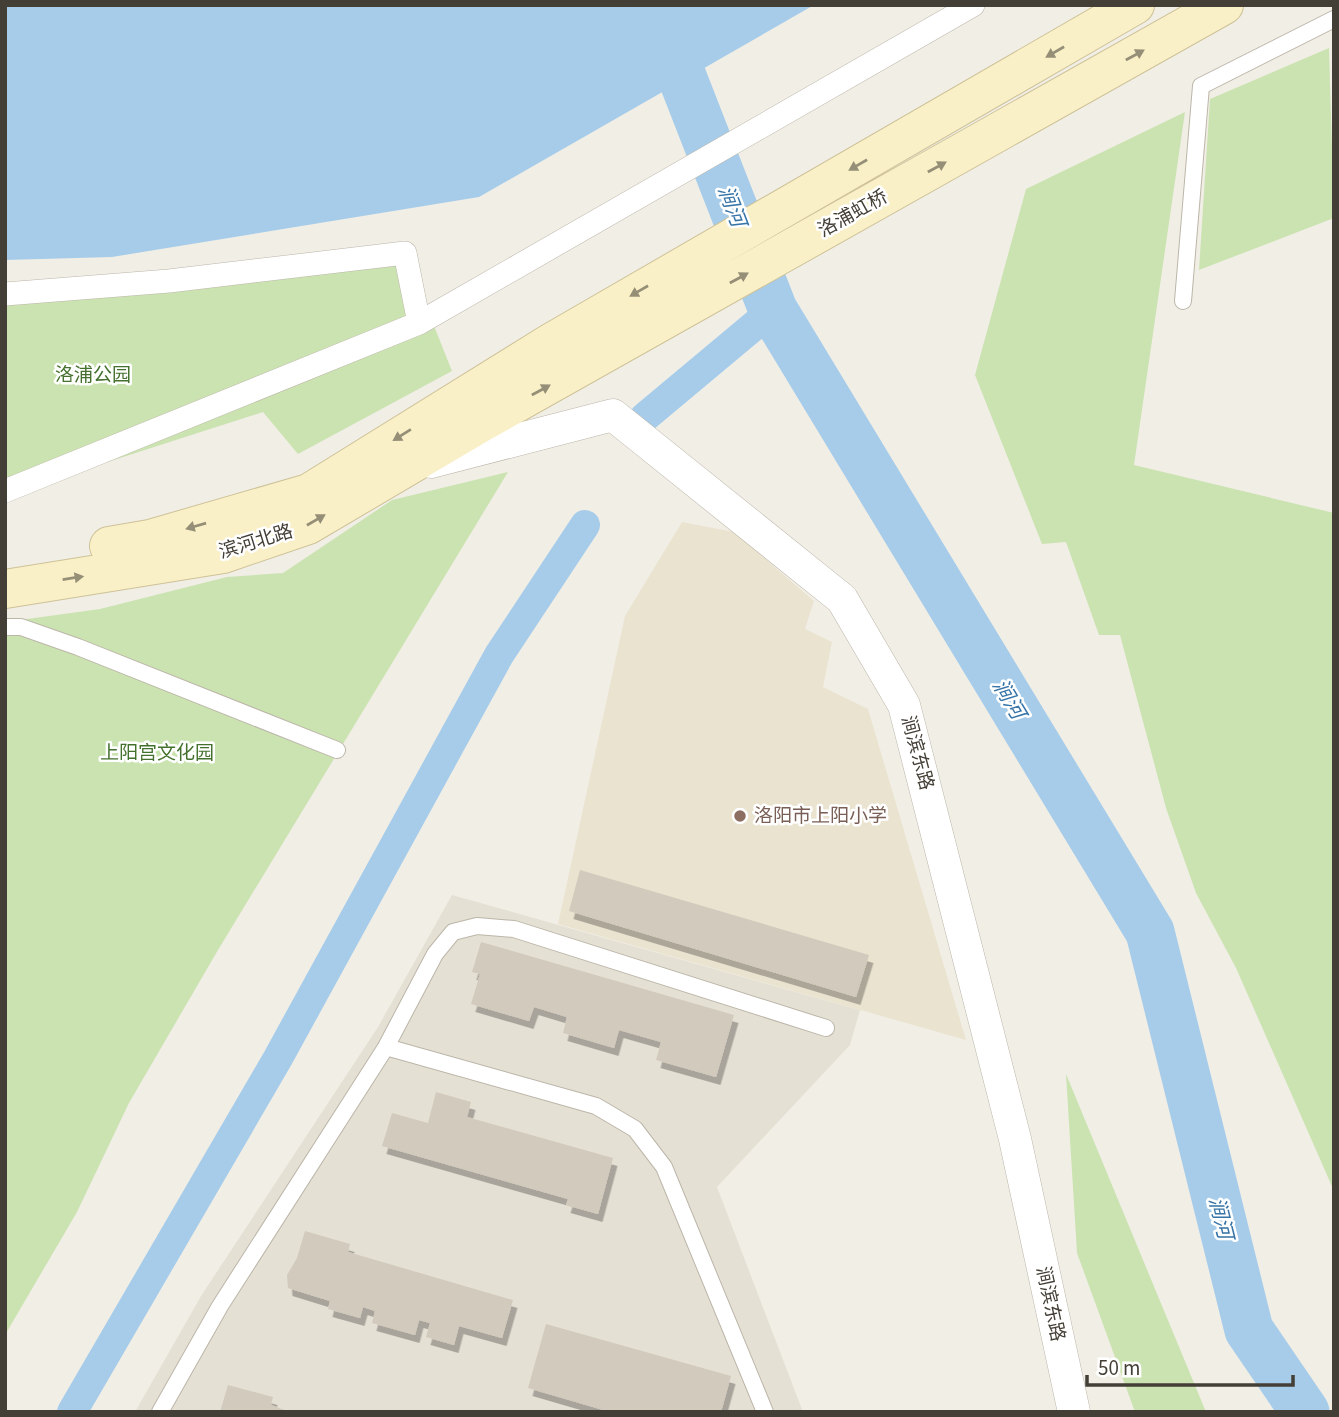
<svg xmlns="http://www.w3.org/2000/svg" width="1339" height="1417" viewBox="0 0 1339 1417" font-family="'Source Sans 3','Noto Sans SC',sans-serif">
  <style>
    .residential { fill: #e5e0d4 }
    .education { fill: #eae3d0 }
    .green { fill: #cbe3b1 }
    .water { fill: #a6ccea }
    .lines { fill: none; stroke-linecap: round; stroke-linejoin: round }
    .canal { stroke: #a6ccea; stroke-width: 30 }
    .river { stroke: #a6ccea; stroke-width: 49 }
    .building { fill: #d2cabc; filter: url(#shadow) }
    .service-casing { stroke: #bcb6a9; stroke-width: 18 }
    .pedestrian-casing { stroke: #bcb6a9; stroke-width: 24 }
    .minor-casing { stroke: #bcb6a9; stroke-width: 33 }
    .secondary-casing { stroke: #cec298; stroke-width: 40 }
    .service { stroke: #fff; stroke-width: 16 }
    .pedestrian { stroke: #fff; stroke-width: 23 }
    .minor { stroke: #fff; stroke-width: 32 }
    .secondary { stroke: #faf0c7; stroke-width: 38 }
    .oneway { fill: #968f77 }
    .education-dot { fill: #8d6e63; stroke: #fff; stroke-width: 2.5 }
    .labels { text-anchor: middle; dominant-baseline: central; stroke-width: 5; stroke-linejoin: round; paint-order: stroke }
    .street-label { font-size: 19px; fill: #443f36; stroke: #fff }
    .park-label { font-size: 19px; fill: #44712d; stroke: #fff }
    .education-label { font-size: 19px; fill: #785e54; stroke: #fff; text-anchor: start }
    .water-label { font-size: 21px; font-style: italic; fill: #3774a7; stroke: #fff }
  </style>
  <defs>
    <filter id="shadow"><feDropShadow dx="4.5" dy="8" stdDeviation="0" flood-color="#0004"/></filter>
  </defs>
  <rect width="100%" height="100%" fill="#f1eee6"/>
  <!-- residential -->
  <path class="residential" d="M452,895l408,115 -10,35 -133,142 86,225h-668l66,-116 177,-269z"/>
  <!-- education -->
  <path class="education" d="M682,522l52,10 80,69 -9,28 27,13 -9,45 45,22 98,331 -408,-116 67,-308z"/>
  <!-- green -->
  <path class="green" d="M1329,48l5,170 -135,52 11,-171z
    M1185,112l-51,353 200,48v678l-98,-223 -40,-75 -30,-85 -46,-173h-21l-33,-93 -24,2 -67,-169 51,-186z
    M405,253l47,118 -154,83 -35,-42 -258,83v-201z
    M508,472l-290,478 -89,153 -52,109 -72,123v-713l95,-13 127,-32 56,-4 109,-73z
    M1066,1074l140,338h-71l-58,-159z"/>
  <!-- water -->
  <path class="water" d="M5,5h809l-335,192 -367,60 -107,3z"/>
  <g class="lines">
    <!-- canal -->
    <path class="canal" d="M645,417l128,-107
      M72,1412l206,-354 221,-403 86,-130"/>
    <!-- river -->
    <path class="river" d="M654,5l119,305 377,622 99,398 56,82"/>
  </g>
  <!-- building -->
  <path class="building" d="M580,870l289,85 -13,42 -287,-86z
    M481,942l253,73 -18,62 -60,-17 5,-18 -42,-12 -5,18 -51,-15 4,-16 -33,-10 -5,14 -58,-17 9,-30 -8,-2z
    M436,1092l35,10 -4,15 146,41 -15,56 -32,-9 2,-6 -186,-53 10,-33 36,10z
    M305,1231l45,13 -2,8 165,48 -11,38 -43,-12 -5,19 -28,-8 4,-14 -11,-3 -4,15 -43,-12 3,-12 -12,-4 -3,11 -32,-9 2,-8 -42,-13 -1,-13 10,-17z
    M546,1324l185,52 -10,36h-111l-82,-24z
    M228,1385l45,12 -2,8 19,7h-70z"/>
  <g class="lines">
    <defs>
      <path id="service" d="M1183,301l18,-215 133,-67
        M5,627h16l57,20 259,103
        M386,1047l210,59 39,23 29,38 101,245
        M160,1412l60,-106 166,-259 49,-93 18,-22 24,-6 37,3 312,99"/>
      <path id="pedestrian" d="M5,294l164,-13 236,-28 14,70
        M5,491l414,-168 554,-318"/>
      <path id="minor" d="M431,462l182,-47 229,184 62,106 111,434 59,273"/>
      <path id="secondary" d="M109,546l41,-7 159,-46 243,-151 583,-337
        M5,589l218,-35 85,-29 173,-102 743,-418"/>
    </defs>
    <!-- service casing -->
    <use href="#service" class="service-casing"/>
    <!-- pedestrian casing -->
    <use href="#pedestrian" class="pedestrian-casing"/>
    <!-- minor casing -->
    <use href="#minor" class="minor-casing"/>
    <!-- secondary casing -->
    <use href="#secondary" class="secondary-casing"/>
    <!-- service -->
    <use href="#service" class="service"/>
    <!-- pedestrian -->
    <use href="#pedestrian" class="pedestrian"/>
    <!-- minor -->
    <use href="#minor" class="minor"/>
    <!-- secondary -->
    <use href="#secondary" class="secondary"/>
  </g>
  <!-- one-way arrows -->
  <defs><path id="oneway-solid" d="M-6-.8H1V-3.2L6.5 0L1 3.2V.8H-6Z" transform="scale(1.75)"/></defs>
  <g class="oneway">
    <use href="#oneway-solid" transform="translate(1055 52) rotate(150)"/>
    <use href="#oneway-solid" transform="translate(1135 55) rotate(-29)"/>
    <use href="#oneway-solid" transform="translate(858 165) rotate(150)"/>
    <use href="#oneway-solid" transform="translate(937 167) rotate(-29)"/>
    <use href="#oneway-solid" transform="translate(739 278) rotate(-29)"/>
    <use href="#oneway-solid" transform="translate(639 291) rotate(150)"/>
    <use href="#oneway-solid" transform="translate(541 390) rotate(-29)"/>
    <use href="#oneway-solid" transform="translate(402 435) rotate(148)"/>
    <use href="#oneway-solid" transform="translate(316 520) rotate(-30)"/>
    <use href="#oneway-solid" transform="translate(196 526) rotate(164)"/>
    <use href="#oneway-solid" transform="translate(73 578) rotate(-9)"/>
  </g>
  <!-- markers -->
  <circle class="education-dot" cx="740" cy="816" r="7"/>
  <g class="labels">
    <!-- street labels -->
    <g class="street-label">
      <text transform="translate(853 214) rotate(-29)">洛浦虹桥</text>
      <text transform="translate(256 542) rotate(-17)">滨河北路</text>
      <text transform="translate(917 753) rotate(75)">涧滨东路</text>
      <text transform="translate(1050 1304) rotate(78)">涧滨东路</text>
    </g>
    <!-- park labels -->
    <g class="park-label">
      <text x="93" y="375">洛浦公园</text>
      <text x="157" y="753">上阳宫文化园</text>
    </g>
    <!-- education labels -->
    <g class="education-label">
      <text x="754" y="816">洛阳市上阳小学</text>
    </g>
    <!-- water labels -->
    <g class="water-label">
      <text transform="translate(732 206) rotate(69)">涧河</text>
      <text transform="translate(1009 699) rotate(59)">涧河</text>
      <text transform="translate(1221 1218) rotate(76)">涧河</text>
    </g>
  </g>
  <!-- border -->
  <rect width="1339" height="1417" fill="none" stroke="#443f36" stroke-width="14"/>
  <!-- scale -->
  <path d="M1087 1375v10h206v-10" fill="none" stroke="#443f36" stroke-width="3.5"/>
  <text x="1098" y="1375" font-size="21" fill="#443f36" stroke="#ffffff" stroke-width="5" paint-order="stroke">50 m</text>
</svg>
